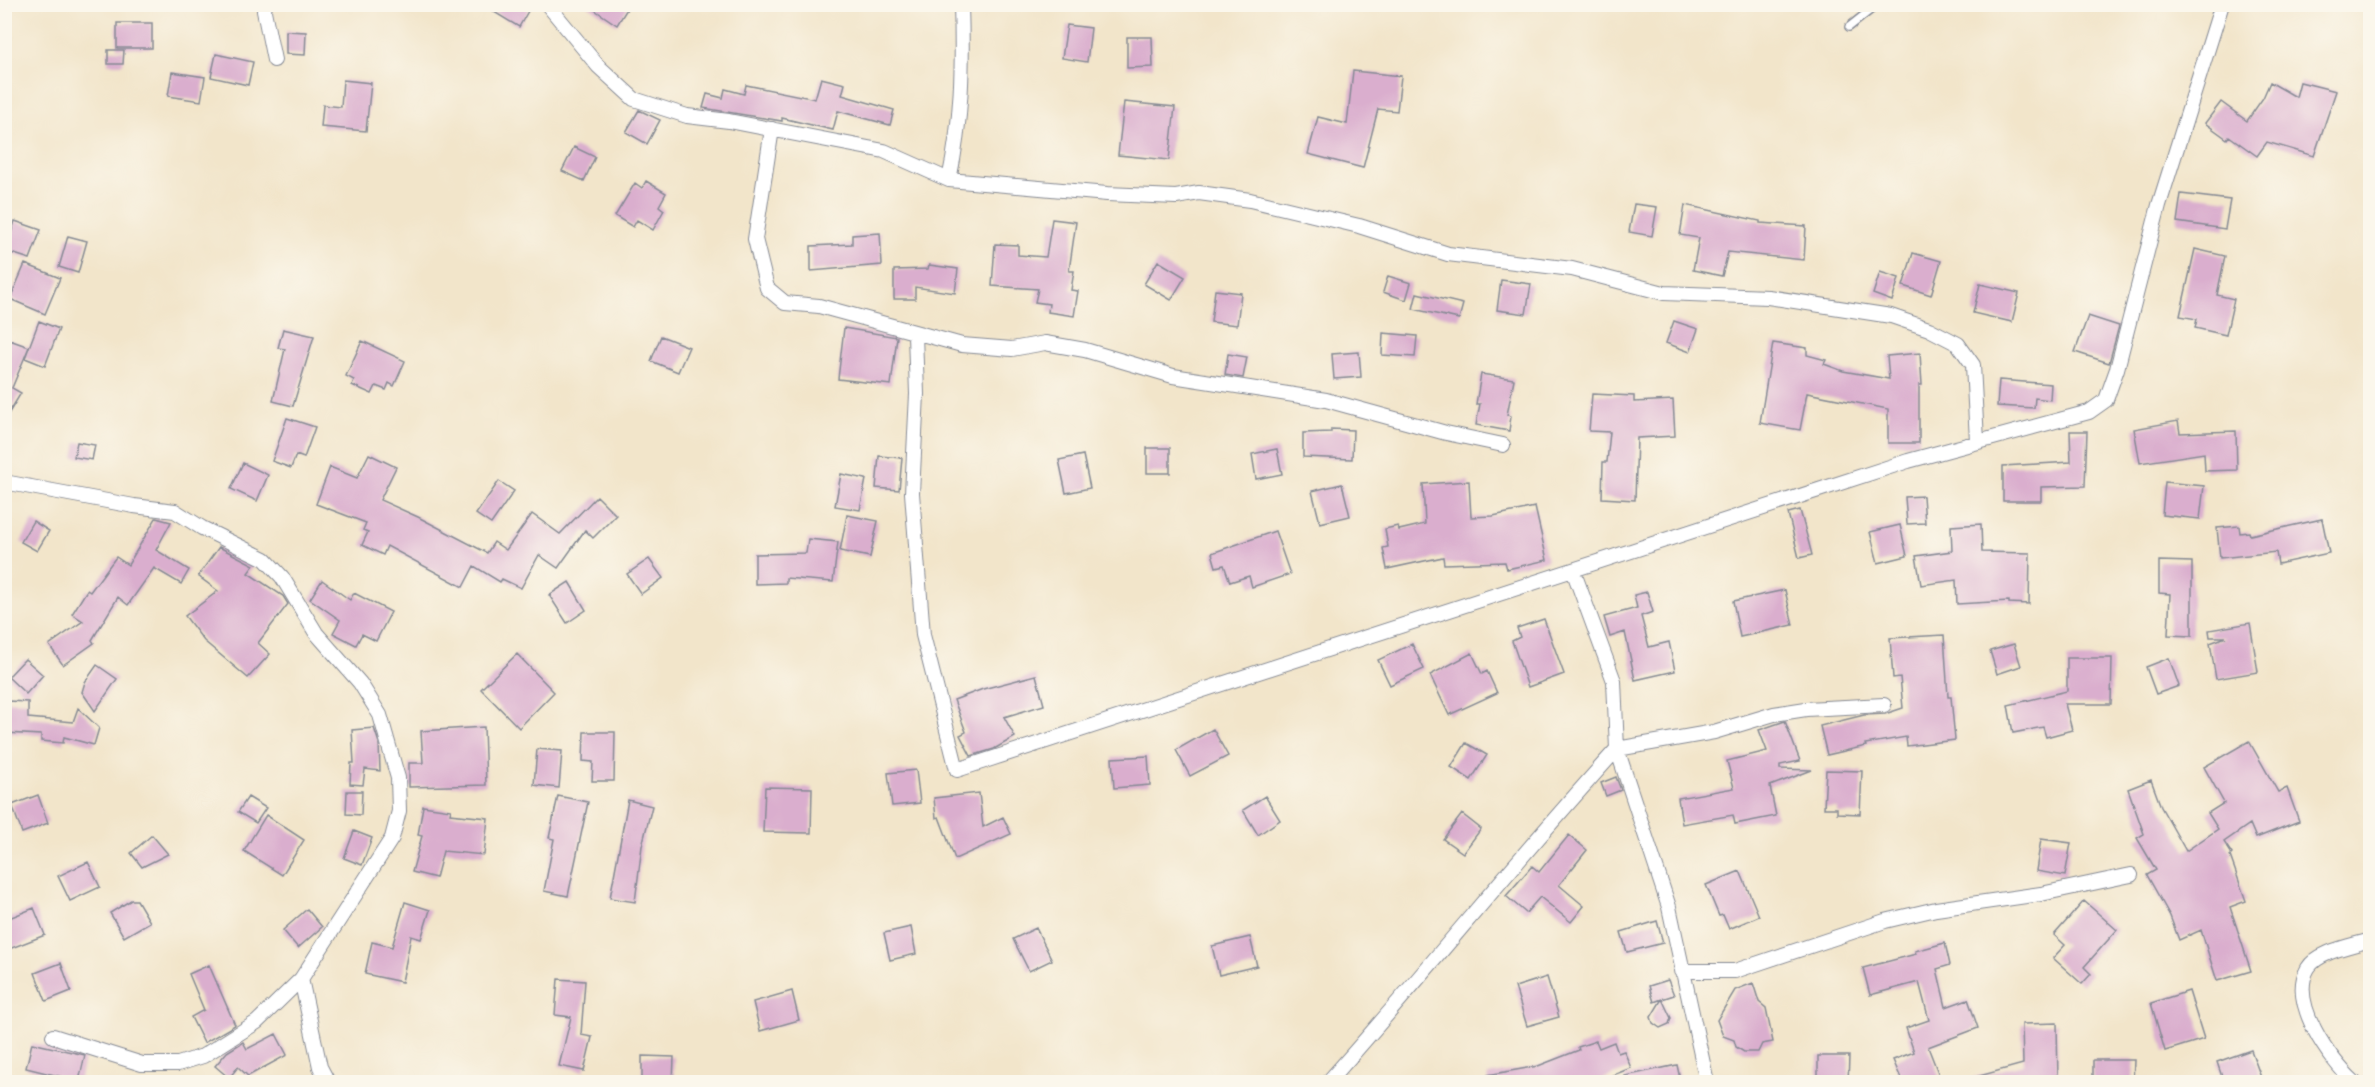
<svg xmlns="http://www.w3.org/2000/svg" width="2375" height="1087" viewBox="0 0 2375 1087" font-family="'IM FELL Double Pica',serif">
  <style>
    .building { fill: #daaece }
    .lines { fill: none; stroke-linecap: round; stroke-linejoin: round }
    .lane-casing { stroke: #868a94; stroke-width: 10 }
    .street-casing { stroke: #868a94; stroke-width: 16 }
    .lane { stroke: #fff; stroke-width: 7 }
    .street { stroke: #fff; stroke-width: 14 }
  </style>
  <rect width="100%" height="100%" fill="#fbf7ec"/>
  <filter id="ink" filterUnits="userSpaceOnUse"><feTurbulence type="fractalNoise" baseFrequency=".0167" numOctaves="2"/><feDisplacementMap in="SourceGraphic" scale="12" xChannelSelector="R" yChannelSelector="G"/><feConvolveMatrix kernelMatrix="1 2 1 2 8 2 1 2 1" color-interpolation-filters="sRGB"/></filter>
  <filter id="wash" filterUnits="userSpaceOnUse"><feTurbulence type="fractalNoise" baseFrequency=".008" numOctaves="4" result="noise"/><feDisplacementMap in="SourceGraphic" scale="24" xChannelSelector="R" yChannelSelector="G"/><feGaussianBlur stdDeviation="1.35" result="paint"/><feColorMatrix in="noise" values="0 0 0 0 0 0 0 0 0 0 0 0 0 0 0 0 0 1.4 0 .05"/><feComposite in="paint" operator="in"/></filter>
  <g filter="url(#wash)">
    <rect width="100%" height="100%" fill="#f2e5ca"/>
    <g id="blocks">
      <!-- building -->
      <path class="building" d="M481,4h51l-13,23z
        M586,4h44l-13,21z
        M117,23h35v25h-35z
        M1067,25l24,3 -4,34 -25,-4z
        M286,31l20,1 -1,23 -19,-1z
        M1127,37h25l1,30 -26,1z
        M108,50h16l-1,14h-15z
        M216,54l37,8 -5,23 -37,-8z
        M1353,71l48,5 -4,35 -19,-2 -15,59 -55,-14 10,-37 29,7z
        M172,72l33,5 -4,24 -33,-5z
        M821,78l24,6 -3,11 52,15 -4,15 -52,-14 -5,19 -51,-12v3l-79,-13 4,-14 16,4 2,-9 19,5 2,-9 69,14z
        M343,80l28,3 -5,48 -45,-4 2,-22 18,2z
        M2270,82l26,15 4,-15 36,9 -22,65 -47,-14 -10,14 -28,-20 -2,3 -22,-16 16,-21 26,19 16,-23z
        M1124,102l51,5 -6,53 -51,-5z
        M639,110l21,10 -13,24 -21,-12z
        M574,147l21,10 -11,24 -22,-10z
        M646,181l20,12 -7,13 5,4 -11,20 -16,-10 -4,7 -18,-11 20,-33 7,5z
        M2181,194l49,6 -5,29 -48,-7z
        M1634,204l23,3 -5,29 -23,-4z
        M1685,205l75,16v2l46,3 -2,34 -76,-8 -6,24 -29,-6 6,-32 -19,-3z
        M1052,219l24,3 -7,49h5l-3,19 7,1 -4,25 -26,-4 1,-8 -14,-2 3,-13 -46,-3 3,-42 23,1v10l28,2z
        M15,221l26,9 -11,29 -25,-8z
        M880,233l2,32 -71,6v-25l41,-2v-9z
        M68,236l19,5 -9,32 -19,-6z
        M2195,249l30,7 -8,39 17,4 -8,36 -31,-7 2,-9 -17,-3z
        M1913,253l28,8 -10,34 -28,-9z
        M1158,261l27,16 -14,23 -27,-16z
        M25,264l35,14 -15,36 -35,-15z
        M929,265l29,4 -3,24 -40,-6v12h-21v-29l34,-1z
        M1880,272l19,6 -7,23 -19,-7z
        M1388,276l23,7 -5,17 -23,-8z
        M1501,280l30,4 -5,30 -29,-4z
        M1980,284l39,9 -7,29 -39,-9z
        M1215,290l26,3 -4,32 -26,-3z
        M1417,293l46,11 -4,15 -46,-10z
        M2088,316l31,10 -10,37 -34,-11z
        M39,321l20,8 -14,37 -20,-8z
        M1674,321l24,8 -8,23 -24,-9z
        M844,328l53,9 -6,48 -53,-6z
        M283,329l31,7 -21,70 -20,-5 12,-52 -7,-1z
        M1383,333l34,3 -2,21 -33,-2z
        M661,336l28,11 -11,25 -27,-11z
        M4,338l25,9 -17,41 9,5 -17,28z
        M362,341l43,20 -11,25 -5,-3 -3,7 -10,-4 -4,8 -20,-9 2,-5 -8,-4z
        M1773,343l34,5v7l19,5 -2,4 19,7 46,8 -2,-23 33,-3 2,32h-3v58h-31v-34l-81,-16 -7,37 -40,-7z
        M1359,352l2,25 -27,2 -2,-25z
        M1228,354l19,3 -4,21 -18,-3z
        M1481,374l33,5 -7,36 4,1 -2,15 -33,-6 4,-21h-4z
        M1999,380l52,4 -1,16 -15,-2 -1,10 -37,-2z
        M1592,394l42,2v6l39,-2 2,36 -38,2 -2,62 -33,-2 1,-36h4l3,-30 -21,-1z
        M287,418l28,9 -11,31 -8,-3 -5,13 -19,-7z
        M2178,421l2,12 56,-2 1,39 -32,1 -1,-18 -64,10 -6,-34z
        M1331,429l22,1 -1,29 -49,-2v-24l28,-1z
        M2070,431h17l-2,55 -44,1v14h-38v-35l68,-4z
        M77,442l18,3 -3,15 -18,-3z
        M1147,448h23v25h-23z
        M1277,449l5,25 -26,5 -4,-25z
        M369,454l27,13 -16,33 38,17 69,36 7,-11 12,8 26,-36 28,20 37,-38 19,19 -23,23 -8,-8 -27,38 -19,-13 -18,33 -19,-9 -2,3 -26,-16 -11,21 -76,-41 -4,9 -21,-10 6,-13 -5,-2 3,-7 -50,-19 14,-37 27,11z
        M1083,455l7,33 -24,5 -7,-33z
        M879,456l23,2 -3,32 -23,-2z
        M243,463l25,12 -11,26 -26,-12z
        M841,474l25,5 -6,31 -25,-4z
        M499,481l15,10 -23,33 -15,-10z
        M1469,481l2,36 22,-1 42,-9 12,53 -40,9 -2,-7 -61,2 -1,-7 -56,12 -4,-21 5,-1 -3,-18 13,-3 1,4 26,-6 -2,-40z
        M2165,482l39,4 -4,33 -38,-4z
        M1342,484l8,32 -30,7 -8,-32z
        M1923,496l2,27 -18,1 -2,-27z
        M1800,510l12,45 -13,3 -11,-45z
        M847,515l31,6 -8,36 -30,-6z
        M156,518l15,4 -15,28 33,20 -8,14 -27,-16 -26,37 -10,-8 -26,43 2,3 -31,22 -14,-20 34,-24 -11,-7 15,-24 3,2 26,-35 12,8z
        M2322,519l7,34 -51,11 -2,-12 -56,6 -3,-30 22,-2 1,7 9,-1 1,3z
        M33,521l16,10 -12,20 -16,-9z
        M1981,524l1,28 48,1 -1,51 -20,-1v-2l-52,3 -1,-24 -35,5 -5,-29 36,-5 -1,-25z
        M1900,525l7,31 -29,7 -8,-31z
        M1275,531l15,43 -38,13 -3,-11 -19,6 -6,-17 -8,2 -4,-14z
        M808,539l30,3 -5,40 -47,-4v5l-31,1v-30l51,-1z
        M219,547l35,18 -6,8 35,23 5,8 -30,39 12,11 -22,24 -44,-37 -19,-25 33,-25 -20,-15z
        M649,559l14,19 -22,16 -14,-20z
        M2159,561l33,1v74l-24,-1 2,-41 -11,-1z
        M322,580l28,20 4,-7 37,19 -15,29 -14,-7 -6,11 -23,-12 7,-13 -30,-21z
        M569,582l17,28 -19,13 -18,-28z
        M1785,590l8,35 -53,12 -7,-36z
        M1647,592l6,20 -12,4 8,31 20,-5 6,29 -40,9 -10,-48 -15,5 -6,-20 33,-9 -3,-13z
        M1544,619l20,55 -36,13 -16,-46 8,-4 -3,-9z
        M2250,623l8,49 -42,7 -6,-36 16,-6h-16l-1,-7z
        M1944,635l4,62h3l4,43 -48,6 -1,-9 -41,7 1,2 -39,9 -7,-29 44,-11 21,-1 18,-6 -3,-31 -7,1 -3,-40z
        M1412,644l12,25 -34,16 -12,-25z
        M2014,644l7,22 -24,8 -7,-23z
        M1472,653l10,21 5,-3 10,22 -48,22 -19,-40z
        M517,654l37,38 -35,36 -38,-39z
        M2067,658h45l-1,46h-46l7,26 -26,7 -3,-10 -30,6 -5,-28 59,-14z
        M2169,658l10,28 -23,8 -10,-27z
        M25,659l18,16 -17,19 -18,-17z
        M97,665l20,14 -22,32 -13,-19 3,-10z
        M1036,675l8,30 -40,12 11,20 -21,12 -23,7 -11,-21 6,-3 -12,-32 29,-11z
        M7,701l21,1v16l45,4 5,-14 21,20 -5,17 -30,-8 -1,6 -22,-2v-6l-35,-2z
        M1785,721l15,40 -20,4v4l32,1 -42,16 6,30 -41,8 -2,-9 -51,9 -4,-26 56,-10 -7,-27 40,-10 -8,-21z
        M484,727l2,58 -77,2v-24h14l-2,-32z
        M374,728l5,15 1,28 -15,-2 -2,16 -13,-1 1,-21h3l-2,-33z
        M1213,729l15,27 -38,20 -14,-26z
        M584,732h31l-1,49h-22l1,-19 -10,-1z
        M2249,741l29,51 9,-4 12,33 -43,17 -6,-14 -26,18 8,12 -2,2 16,45 -16,6 21,64 -34,10 -16,-51 -22,10 -9,-24 -23,-41 9,-5 -19,-32 7,-4 -16,-45 23,-9 10,27 25,44 32,-22 -10,-16 16,-10 -20,-36z
        M1466,743l21,12 -16,25 -20,-13z
        M537,749l25,2 -3,37 -25,-3z
        M1148,756l2,29 -36,3 -2,-30z
        M916,770l4,33 -28,3 -4,-33z
        M1826,770l36,1 -2,43 -23,-1v-5h-13z
        M1616,777l5,13 -15,6 -5,-13z
        M765,787l47,1 -1,45 -48,-1z
        M347,791h15l-1,24 -15,-1z
        M979,793l4,34 20,-10 8,17 -56,25 -16,-42 -3,1 -2,-20z
        M38,795l10,28 -26,10 -10,-28z
        M558,796l30,6 -20,94 -24,-5 10,-52 -5,-1z
        M1265,796l15,24 -22,15 -15,-25z
        M248,797l18,11 -10,15 -18,-11z
        M628,800l24,6 -10,40 -7,56 -25,-4z
        M423,806l28,4 -1,4 38,4 -4,37 -41,-4 -7,27 -24,-6 10,-36 -4,-1z
        M1462,814l19,15 -18,24 -20,-14z
        M266,815l38,25 -22,35 -38,-24z
        M354,831l18,7 -10,27 -18,-7z
        M152,835l16,19 -26,13 -11,-14z
        M1569,835l18,15 -28,35 25,21 -13,16 -31,-25 -14,16 -20,-17 26,-30 7,6z
        M2041,839l30,4 -6,33 -29,-5z
        M88,862l12,25 -30,14 -12,-25z
        M1740,871l19,45 -30,13 -6,-14 -4,1 -13,-31z
        M131,900h6l13,22 -26,15 -14,-24z
        M2084,901l33,29 -33,37 7,7 -9,10 -29,-26 12,-13 -11,-10z
        M405,902l25,8 -9,29 -10,-3 -9,46 -37,-8 7,-32 20,5z
        M34,908l11,27 -41,16v-31z
        M307,909l15,18 -24,21 -15,-18z
        M1657,921l6,22 -36,9 -6,-20z
        M911,927l5,27 -26,6 -6,-27z
        M1036,928l16,32 -23,11 -16,-32z
        M1250,937l7,29 -38,9 -7,-29z
        M1945,943l5,22 -13,4 9,38 22,-8 10,29 -50,19 14,36h-39l-10,-23 21,-8 -8,-24 23,-8 -10,-38 -49,13 -7,-27 53,-14 -1,-3z
        M61,963l10,28 -25,10 -11,-28z
        M209,965l26,60 -31,18 -13,-26 13,-7 -15,-36z
        M1547,977l12,40 -32,9 -12,-39z
        M558,979l27,2 -4,54 11,2 -8,34 -25,-5 12,-49 -16,-2z
        M1668,980l6,15 -12,4 9,19 -2,6 -9,4 -7,-5 -2,-6 11,-18 -8,3 -5,-16z
        M1753,983l6,19 7,6 7,34 -11,2 -4,8h-14l-8,-5 -2,-7 -11,-4 -6,-16 18,-30z
        M792,991l7,29 -39,11 -7,-29z
        M2189,991l15,48 -39,12 -14,-48z
        M2057,1023l1,60h-86v-5l51,-14 -1,-40z
        M276,1034l11,21 -39,21 -10,-9 -9,11 -14,-12 12,-14 16,-10 4,7z
        M1596,1041l3,7 15,-6 4,11 6,-2 7,17 -38,15h-105v-8l50,-9 41,-16 -1,-3z
        M32,1043l53,12 -6,26 -53,-13z
        M2251,1050l12,33h-39l-7,-21z
        M642,1056l32,1 -1,26h-31z
        M1818,1056h31l-1,27h-30z
        M2093,1060h41l-1,23h-40z
        M1677,1065l4,18h-55l-1,-7z"/>
    </g>
  </g>
  <g filter="url(#ink)">
    <use href="#blocks" fill-opacity="0" stroke="#868a94" stroke-width="1.5"/>
    <g class="lines">
      <defs>
        <path id="lane" d="M1849,27l29,-23"/>
        <path id="street" d="M265,4l-1,7 10,49
          M547,4l51,62 36,33 53,17 42,5 155,30 65,29 158,14 69,3 23,-4 51,7 109,26 89,28 124,15 92,24 104,4 123,19 38,13 29,15 15,21 4,76
          M772,129l-17,110 12,49 18,15 34,3 143,39 50,4 33,-6 40,7 88,26 153,24 120,33 57,12
          M949,180c13,-59 14,-116 12,-176
          M915,334l2,60 -5,99 11,142 34,135 951,-309 181,-49 17,-12 11,-31 42,-164 63,-201
          M4,482l130,24 41,5 27,17 63,31 17,18 34,56 44,50 20,32 18,63 1,33 -7,27 -91,141 -44,43 -54,34 -25,8h-36l-89,-28
          M1681,971h54l150,-50 51,-12 105,-15 90,-19
          M301,979l19,88 8,15
          M1328,1082c98,-109 189,-224 289,-333l-3,-68 -41,-111
          M1707,1082l-38,-175 -52,-158 97,-17 60,-18 32,-5 78,-4
          M2354,1082c-24,-22 -66,-80 -46,-114 10,-17 45,-22 62,-28"/>
      </defs>
      <!-- lane casing -->
      <use href="#lane" class="lane-casing"/>
      <!-- street casing -->
      <use href="#street" class="street-casing"/>
      <!-- lane -->
      <use href="#lane" class="lane"/>
      <!-- street -->
      <use href="#street" class="street"/>
    </g>
  </g>
  <!-- margin -->
  <rect width="2375" height="1087" fill="none" stroke="#fbf7ec" stroke-width="24"/>
</svg>
